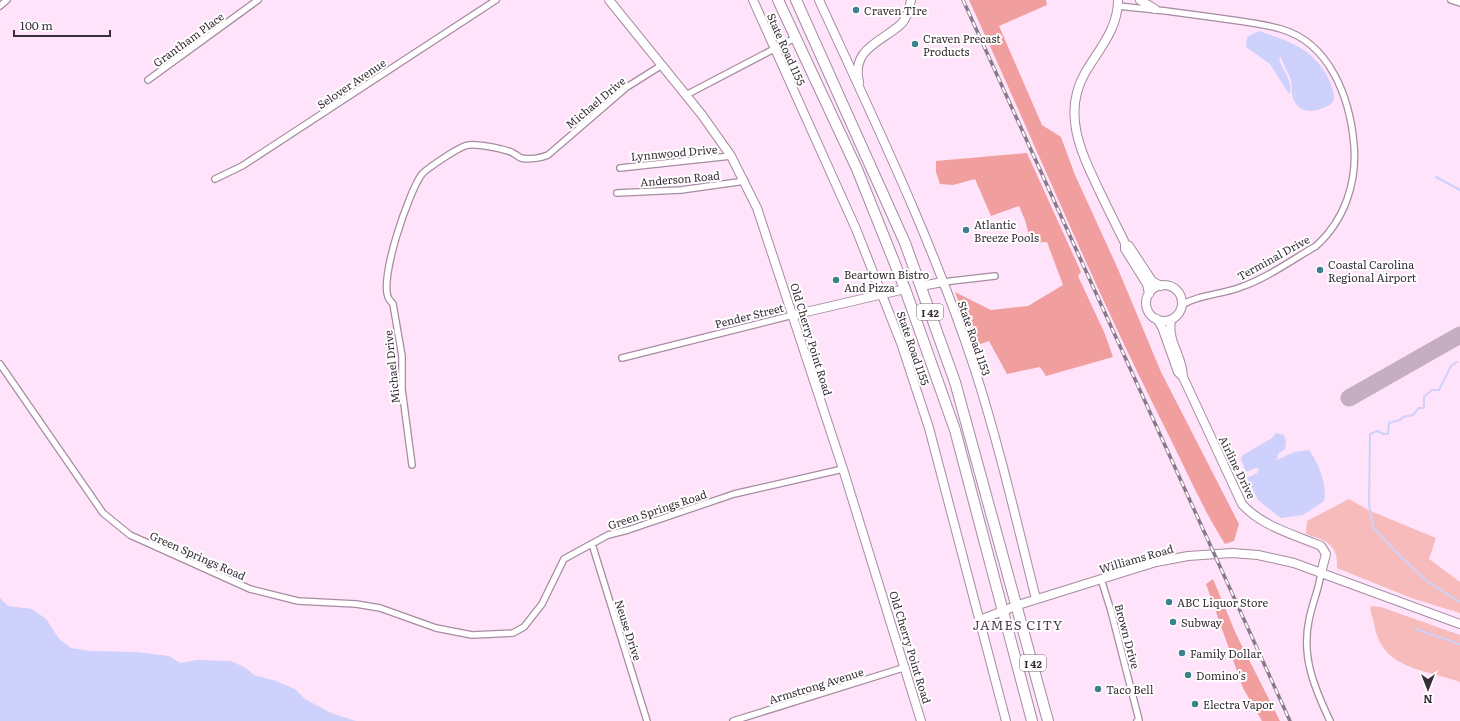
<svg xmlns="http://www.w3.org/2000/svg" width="1460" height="721" viewBox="0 0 1460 721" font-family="Literata,serif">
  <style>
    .green { fill: #f6bbba }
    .forest { fill: #f19f9e }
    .water { fill: #cdd1fb }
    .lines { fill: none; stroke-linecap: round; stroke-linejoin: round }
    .stream { stroke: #cdd1fb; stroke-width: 2 }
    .taxiway { stroke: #c4aec0; stroke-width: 17 }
    .street-casing { stroke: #a58ca1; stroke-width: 8 }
    .secondary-casing { stroke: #a58ca1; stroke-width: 10 }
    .highway-casing { stroke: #a58ca1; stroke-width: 12 }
    .street { stroke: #fff; stroke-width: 5.5 }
    .secondary { stroke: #fff; stroke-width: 8 }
    .highway { stroke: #fff; stroke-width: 10 }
    .rail-casing { stroke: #897887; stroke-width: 3.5 }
    .rail { stroke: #fff; stroke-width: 2; stroke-dasharray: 6; stroke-linecap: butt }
    .poi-dot { fill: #3c828c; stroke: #fff; stroke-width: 1.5 }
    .labels { text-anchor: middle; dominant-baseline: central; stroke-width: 4; stroke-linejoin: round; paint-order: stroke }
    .shield { fill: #fff; stroke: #746d73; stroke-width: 1 }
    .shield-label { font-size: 10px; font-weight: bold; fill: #382e37 }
    .poi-label { font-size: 11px; fill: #382e37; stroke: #fff; text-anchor: start }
    .street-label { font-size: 11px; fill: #382e37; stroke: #fff }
    .quarter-label { font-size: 13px; letter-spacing: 1px; fill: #533e50; stroke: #fff }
  </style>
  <rect width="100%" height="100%" fill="#fee3fa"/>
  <!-- green -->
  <path class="green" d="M1349,499l19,11 68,28 -7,21 31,23v31l-46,-14 -77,-31c1,-24 -10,-27 -31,-34l1,-13z
    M1371,606l10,1 79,28v47c-35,-13 -79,-12 -86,-59 -1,-6 -5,-11 -3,-17z"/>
  <!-- forest -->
  <path class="forest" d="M969,0h77l1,5 -48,21 43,99 19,12 14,38 43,94 43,103 78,152 -5,17 -9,3c-25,-39 -43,-84 -65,-126 -69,-137 -127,-279 -191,-418z
    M1027,153l54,119 -3,4 27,58 8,23 -67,19 -6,-9 -33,7 -18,-33 -14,5 -20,-54 36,18 37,-4 35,-21 -16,-43 -16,1 -6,-23 -6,-14 -28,10 -16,-37 -22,6 -13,-1 -4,-12v-11z
    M1213,579l23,55 44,87h-18l-19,-33 -37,-104z"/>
  <!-- water -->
  <path class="water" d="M1259,31c31,10 60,20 72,54 2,6 5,12 1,18 -13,9 -32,14 -39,-5 -2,-6 -1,-12 -2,-18 -3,-9 -8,-15 -10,-23l-2,1c2,11 16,25 10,36l-19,-30 -24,-17 1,-10z
    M1276,433l8,2 2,6 -1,8 -7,5 -1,6 17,-8 15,-2c9,12 19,37 15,51l-21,14 -22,3 -23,-18 -11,-22 10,-5 2,-4 -3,-1 -10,4 -5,-13 2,-4 29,-17z
    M0,598l8,8 24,3 14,10 13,20 12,9 19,3 47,1 32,4 11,7 17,-3 34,1 15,7 8,7 22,6 19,8 10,10 26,14 25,8h-356z"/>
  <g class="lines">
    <!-- stream -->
    <path class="stream" d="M1436,177l24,13
      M1457,362l-6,4 -12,24h-7l-8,7v11h-5l-6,7 -10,2 -3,3 -11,3 -1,11h-4l-7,-3 -7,3 -1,69 4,24 25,27 30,28 32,20
      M1415,629l45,15"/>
    <!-- taxiway -->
    <path class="taxiway" d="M1349,398l111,-63"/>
    <defs>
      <path id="street" d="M1451,0l9,3
        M0,6l7,-6
        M1118,6c34,3 67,7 100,12 21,3 42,5 63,11 49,14 69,69 73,116 3,37 -9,75 -38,101 -24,14 -49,32 -75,41 -20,8 -41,7 -59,18
        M148,80l110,-80
        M686,95l109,-57
        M620,168l111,-12
        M215,179l27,-13 254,-166
        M617,193l64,-3 64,-9
        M943,282l52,-6
        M622,358l171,-43
        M0,364l103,149 27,22 120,54 48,12 58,3 24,4 56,20 36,7 41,-2 11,-6 18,-23 22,-45 44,-24 20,-5 106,-36 109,-25
        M412,465l-10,-76v-33l-9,-52c-1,-2 -3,-3 -4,-5 -11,-18 20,-108 33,-125 6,-6 39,-29 47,-29 9,-1 30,3 39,6 5,1 9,5 13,7 8,2 20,0 27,-3l79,-68 35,-22
        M592,544l55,177
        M1321,573c-2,16 -9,31 -12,47 -8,37 6,69 21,101
        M1101,579l10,32 28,109 -2,1
        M733,721l173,-54"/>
      <path id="secondary" d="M609,0l93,115 29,41 26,52 86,261 78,252
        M753,0l103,229 45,114 28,85 77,293
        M819,0c56,122 114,242 156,370 24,75 42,153 61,229
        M1118,0c0,29 -19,49 -33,73 -23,40 -4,79 13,115 9,19 18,37 27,55v6l22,35 2,10
        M1140,0l15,9
        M859,82c-8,-33 22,-40 41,-57 6,-5 10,-17 11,-25
        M1129,246l23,35 9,5
        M1146 303a18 18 0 1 1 36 0a18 18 0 1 1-36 0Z
        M921,286l22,-4
        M793,315l112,-26
        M1157,319l5,8 16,45 5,5
        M1171,320c-4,23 12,36 12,57l59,127c19,22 53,31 79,42l5,8 -5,19
        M980,620l38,-15 138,-43 32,-6 44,-3 26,2 36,8 166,61"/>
      <path id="highway" d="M778,0l79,169 48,120 50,141 77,291
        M796,0l109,243 50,139 93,339"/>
    </defs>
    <!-- street casing -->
    <use href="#street" class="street-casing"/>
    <!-- secondary casing -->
    <use href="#secondary" class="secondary-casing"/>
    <!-- highway casing -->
    <use href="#highway" class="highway-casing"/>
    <!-- street -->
    <use href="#street" class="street"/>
    <!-- secondary -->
    <use href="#secondary" class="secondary"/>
    <!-- highway -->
    <use href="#highway" class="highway"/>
    <defs>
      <path id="rail" d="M963,0l327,721"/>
    </defs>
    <!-- rail casing -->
    <use href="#rail" class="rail-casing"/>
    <!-- rail -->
    <use href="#rail" class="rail"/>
  </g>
  <!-- markers -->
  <g class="poi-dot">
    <circle cx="856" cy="10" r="4"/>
    <circle cx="915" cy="44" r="4"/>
    <circle cx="966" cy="230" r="4"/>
    <circle cx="1320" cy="270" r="4"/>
    <circle cx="836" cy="280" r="4"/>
    <circle cx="1169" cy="602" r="4"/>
    <circle cx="1173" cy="622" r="4"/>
    <circle cx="1182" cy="653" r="4"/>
    <circle cx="1188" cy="675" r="4"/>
    <circle cx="1098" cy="689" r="4"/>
    <circle cx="1195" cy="704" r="4"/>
  </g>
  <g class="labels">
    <!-- shield labels -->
    <g class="shield">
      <rect x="917" y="304" width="26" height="16" rx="3"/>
      <rect x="1020" y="655" width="26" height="16" rx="3"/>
    </g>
    <g class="shield-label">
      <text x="930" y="312">I 42</text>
      <text x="1033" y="663">I 42</text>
    </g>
    <!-- poi labels -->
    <g class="poi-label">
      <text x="864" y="10">Craven TIre</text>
      <text x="923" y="38">Craven Precast<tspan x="923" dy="13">Products</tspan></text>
      <text x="974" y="224">Atlantic<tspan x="974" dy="13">Breeze Pools</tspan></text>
      <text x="1328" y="264">Coastal Carolina<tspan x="1328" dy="13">Regional Airport</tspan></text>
      <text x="844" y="274">Beartown Bistro<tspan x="844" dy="13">And Pizza</tspan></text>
      <text x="1177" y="602">ABC Liquor Store</text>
      <text x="1181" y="622">Subway</text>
      <text x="1190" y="653">Family Dollar</text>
      <text x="1196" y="675">Domino's</text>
      <text x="1106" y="689">Taco Bell</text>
      <text x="1203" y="704">Electra Vapor</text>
    </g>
    <!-- street labels -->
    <g class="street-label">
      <text transform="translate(188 39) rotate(-36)">Grantham Place</text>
      <text transform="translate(787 49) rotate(66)">State Road 1155</text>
      <text transform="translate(351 83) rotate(-34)">Selover Avenue</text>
      <text transform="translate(595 102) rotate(-40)">Michael Drive</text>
      <text transform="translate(674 152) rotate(-5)">Lynnwood Drive</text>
      <text transform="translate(680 178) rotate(-5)">Anderson Road</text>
      <text transform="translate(1273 257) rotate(-29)">Terminal Drive</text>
      <text transform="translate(749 315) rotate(-14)">Pender Street</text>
      <text transform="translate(975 338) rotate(71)">State Road 1153</text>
      <text transform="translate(812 339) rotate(73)">Old Cherry Point Road</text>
      <text transform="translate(914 348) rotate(71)">State Road 1155</text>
      <text transform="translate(391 367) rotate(-96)">Michael Drive</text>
      <text transform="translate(1238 467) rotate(64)">Airline Drive</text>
      <text transform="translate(657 509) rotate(-18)">Green Springs Road</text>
      <text transform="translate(198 555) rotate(24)">Green Springs Road</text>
      <text transform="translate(1136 558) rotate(-16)">Williams Road</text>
      <text transform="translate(629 630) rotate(72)">Neuse Drive</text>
      <text transform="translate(1128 636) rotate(75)">Brown Drive</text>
      <text transform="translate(911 647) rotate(73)">Old Cherry Point Road</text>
      <text transform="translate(816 685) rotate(-17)">Armstrong Avenue</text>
    </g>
    <!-- quarter labels -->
    <g class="quarter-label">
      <text x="1018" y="624">JAMES CITY</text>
    </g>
  </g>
  <!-- north arrow -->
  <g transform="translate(1428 689) rotate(180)" stroke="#ffffff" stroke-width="3" paint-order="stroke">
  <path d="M0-3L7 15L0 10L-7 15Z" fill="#382e37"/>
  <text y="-6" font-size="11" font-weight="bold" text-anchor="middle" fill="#382e37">N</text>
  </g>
  <!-- scale -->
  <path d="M14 30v6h96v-6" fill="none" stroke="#382e37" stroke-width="2"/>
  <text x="20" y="30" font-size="12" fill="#382e37" stroke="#ffffff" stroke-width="3" paint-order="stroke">100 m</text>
</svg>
